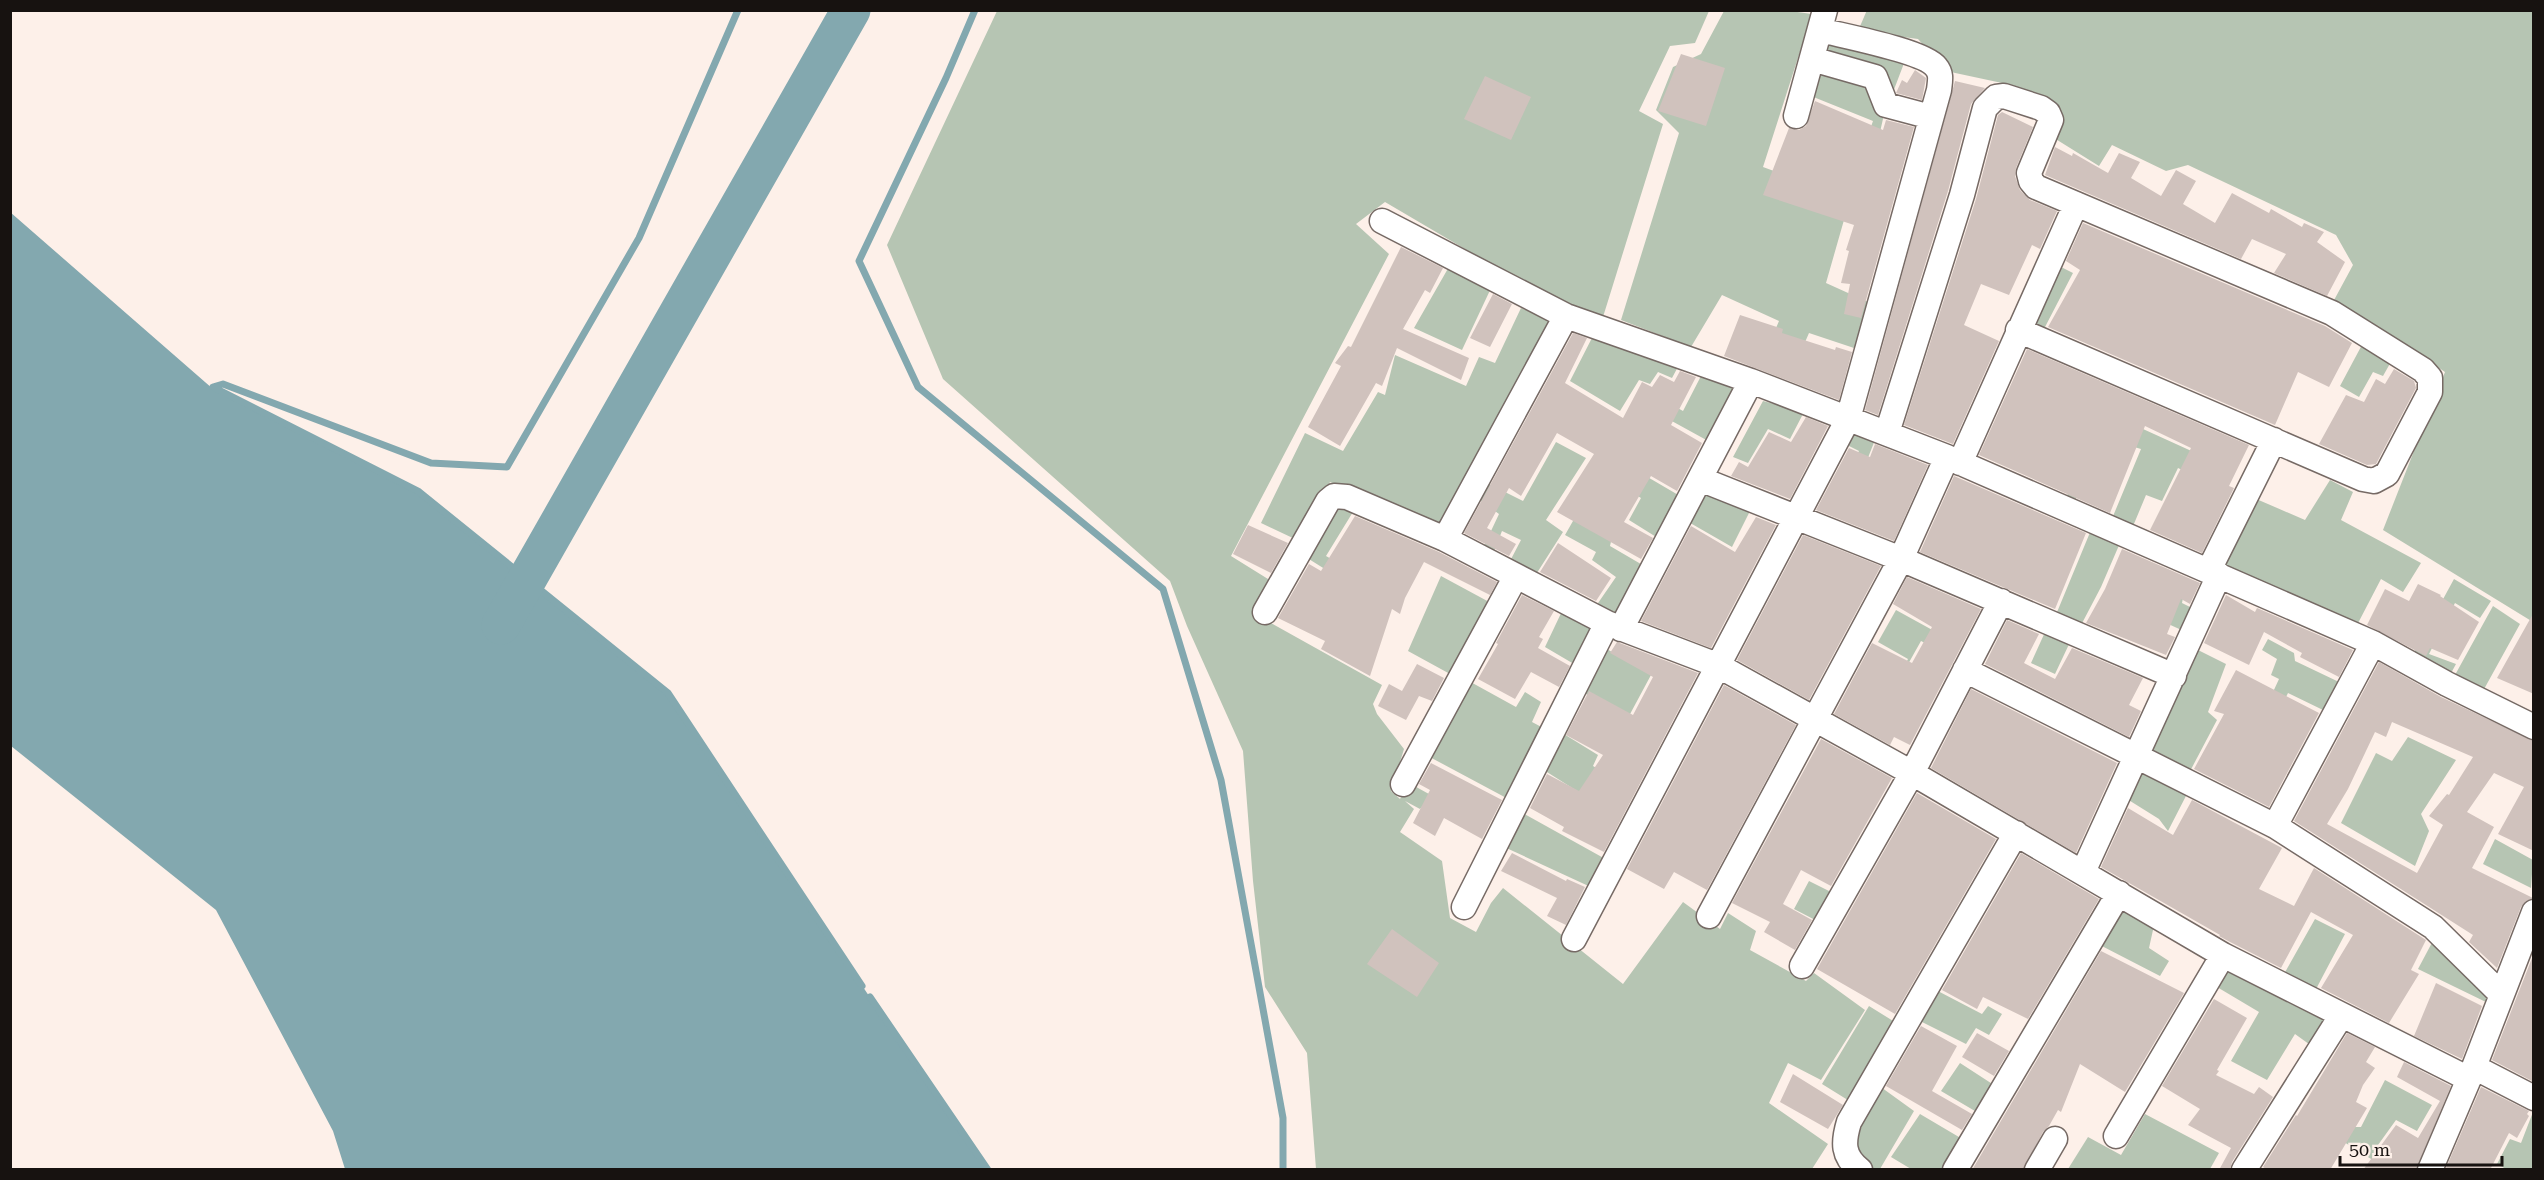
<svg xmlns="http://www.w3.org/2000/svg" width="2544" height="1180" viewBox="0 0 2544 1180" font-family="'Roboto Serif',serif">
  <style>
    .green { fill: #b6c5b3 }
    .water { fill: #83a8af }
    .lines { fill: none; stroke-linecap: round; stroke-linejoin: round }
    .stream { stroke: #83a8af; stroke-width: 7 }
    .river { stroke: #83a8af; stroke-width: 39 }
    .building { fill: #d0c2bd; fill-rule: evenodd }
    .street-casing { stroke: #766a65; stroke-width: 27 }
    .street { stroke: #fff; stroke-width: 24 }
  </style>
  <rect width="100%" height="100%" fill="#fdf0e9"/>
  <!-- green -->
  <path class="green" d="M1867,10l666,1v611l-150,-92 62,-158 -57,-39 -55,-31 20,-37 -17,-30 -148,-70 -22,6 -54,-26 -13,21 -45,-28 -2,-28 -50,-27 -56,-12 -28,-32 -60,-8z
    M997,11h712l-14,32 -25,3 -31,65 24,13 -60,193 -36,-8 -182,-107 -29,22 33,30 -158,302 42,26 -18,32 127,71 -9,19 4,10 27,35 -13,42 9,8 9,-16 38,21 -22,-1 -5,6 -15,-8 9,8 -14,23 42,29 8,57 26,14 15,-29 12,-15 120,96 60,-82 37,27 8,-16 28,18 -6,19 56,31 8,-8 51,37 -44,70 -33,-17 -19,40 59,41 -16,25h-496l-9,-116 -42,-66 -12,-106 -10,-130 -56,-125 -17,-45 -227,-202 -56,-134z
    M1724,11h66l22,3 -49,153 87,32 -24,84 42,19 -11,47 -48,-16 -20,46 -28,-16 18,-42 -57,-26 -31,52 -70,-27 58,-187 -23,-23 17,-43 28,-13z
    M1823,35l83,23 -16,42 -73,-44z
    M1815,64l57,17 13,29 -12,53 -20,15 20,-57 -67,-27z
    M2053,263l20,10 -29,56 -18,-10z
    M1450,265l42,21 -30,64 -48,-22z
    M1521,308l29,13 -107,210 -113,-49 -33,58 -36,-17 44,-90 38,18 35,-59 7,3 10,-40 71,31 13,-29 16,6z
    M1595,332l85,31 -8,15 -14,-6 -8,12 -11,-4 -19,31 -50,-30z
    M2363,343l29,17 -9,16 -10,-4 -14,25 -19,-11z
    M1701,376l39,12 -30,54 -51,-28 8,-12 16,9z
    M1763,401l41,11 -14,27 -22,-10 -20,34 -15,-6z
    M2103,420l40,9 88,40 -28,11 -25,-12 -16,33 -16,-6 -15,36 -20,-10 30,-72 -37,-11 -31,67 -9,-3z
    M1847,426l28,14 -25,63 -16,-6 25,-46 -20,-10z
    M1556,442l30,16 -40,62 17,12 -28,44 -26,-13 12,-23 -19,-9 -10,25 -9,-8 16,-34 -26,-19 10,-14 40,20z
    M1598,448l82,48 -19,44 -32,-20 12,-22 -51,-33z
    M2330,480l23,12 -12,28 80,43 -18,29 -22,-13 -25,48 -135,-63 33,-66 51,22z
    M1701,484l51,23 -20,40 -47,-27z
    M1335,503l21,4 -30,49 16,9 -6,11 -32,-20z
    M1577,514l35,23 -2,9 36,21 -25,53 -25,-14 20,-29 -24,-17 4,-8 -31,-17z
    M2091,530l29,13 -19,44 -22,42 -24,-12z
    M1441,576l50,27 -41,71 -42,-23z
    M2454,579l37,22 -11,17 -25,-15 -26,51 27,10 -6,11 -39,-17z
    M2164,593l19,5 -1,5 16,8 -10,22 -35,-16z
    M2493,606l27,18 -37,67 -28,-16z
    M1564,607l36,21 -21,39 -34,-20z
    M1896,610l40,22 -7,13 -8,-4 -32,57 19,-39 -30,-17z
    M2046,630l25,10 -16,34 -24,-11z
    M2268,639l26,14 1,8 44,21 -16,28 -35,-17 -20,40 -7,-15 18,-39 -8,-4 6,-16 -15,-9z
    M1600,645l51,30 -22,41 -51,-26z
    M2196,649l30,15 -18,48 9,8 -30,57 -42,-20z
    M1467,680l49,27 9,-15 16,10 -9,20 17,9 -37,70 -86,-46z
    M1559,731l39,24 -5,11 10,6 -15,26 -49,-31z
    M2408,737l48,23 -35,54 8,17 -14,35 -74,-43 35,-70 16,8z
    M2139,769l49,23 -20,39 -9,-12 -32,-20z
    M1519,811l90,50 -14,28 -93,-43z
    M2495,839l38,21 -2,28 -48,-24z
    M1809,881l26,13 -16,28 -25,-13z
    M2123,902l32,19 -6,27 20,13 -9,15 -64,-33z
    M2315,919l30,15 -30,57 -31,-17z
    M2435,937l60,57 -5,10 -72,-35z
    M2230,968l97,53 -14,26 -18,-13 -28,46 -36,-19 28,-49 -42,-25z
    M1934,989l48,25 6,-8 14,8 -13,21 -13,-7 -10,16 -48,-24z
    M1869,1006l29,18 -47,78 -29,-18z
    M1960,1063l37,24 -17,27 -39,-23z
    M2385,1080l47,25 -15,26 -21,-11 -18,25 46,24h-37l-43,-27 8,-15h9z
    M1878,1085l36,26 -34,58h-10l-20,-22z
    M2533,1112v57h-27l-9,-5 13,-25 11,4z
    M1920,1114l44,26 -18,29h-35l-20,-12z
    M2145,1114l74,39 -9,16h-142l20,-32 33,18z"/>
  <!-- water -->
  <path class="water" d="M10,212l203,177 205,102 250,202 199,300 121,176h-643l-12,-38 -117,-221 -205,-164z"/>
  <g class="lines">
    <!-- stream -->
    <path class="stream" d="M738,10l-99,228 -132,229 -76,-4 -208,-79 -10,3 205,104 250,202 194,293
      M975,10l-29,68 -87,183 59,126 245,202 58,191 62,338v52
      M870,997l118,173"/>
    <!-- river -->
    <path class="river" d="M501,625l350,-615"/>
  </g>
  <!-- building -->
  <path class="building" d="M1681,54l44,14 -19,58 -48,-15z
    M1915,70l11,8 -4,22 -26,-7 6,-13 5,3z
    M1485,76l46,21 -20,43 -47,-21z
    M1955,81l30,7 -14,16 -23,87 -70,224 -13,-5z
    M1815,101l68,29 3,-10 28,7 -53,191 -17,-4 6,-30 -9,-1 8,-32 -3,-1 8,-25 -91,-30 26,-67 10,2 7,-4z
    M2002,112l31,15 -17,41 -1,8 5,14 10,10 27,11 -17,38 -8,-4 -23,50 -28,-11 -17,41 35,16 -46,103 -49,-19 72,-226 22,-84z
    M2055,147l17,9 1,-3 35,20 11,-20 21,9 -9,16 30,18 15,-26 20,11 -13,23 32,19 17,-30 37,20 2,-4 31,18 2,-4 20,9 -7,10 28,20 -18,34 -53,-23 12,-19 -34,-15 -11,20 -196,-84z
    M2083,223l242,103 27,17 -23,44 -31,-15 -23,53 -227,-98 32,-57 -14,-9z
    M1401,247l42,21 -13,25 -5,-3 -22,39 66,29 -8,22 -64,-32 -15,38 -6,-3 -36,63 -32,-19 33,-61 -6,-3 13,-17 3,1z
    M1493,294l19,10 -22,43 -20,-9z
    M1740,315l43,14 -1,4 53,17 1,-3 16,5 -13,48 -115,-44z
    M1573,333l14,5 -22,45 58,35 19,-36 10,5 8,-12 14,7 6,-11 16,6 -25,48 31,18 -25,48 -26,-15 -27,46 29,16 -12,21 -84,-47 37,-58 -37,-21 -36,63 -12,-8 -22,40 29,16 -7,12 -45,-23z
    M2027,349l222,96 -20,41 5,2 -32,65 -52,-23 41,-82 -46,-22 -35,87 -131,-58z
    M2394,369l20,12 2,7 -40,76 -9,1 -48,-21 27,-49 18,7 12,-23 9,5z
    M1806,417l22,9 -38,73 -59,-23 8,-14 9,5 21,-35 22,10z
    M1875,444l53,21 -34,76 -78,-31 33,-62 21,9z
    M1954,476l132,57 -31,76 -135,-57z
    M1355,516l84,36 58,30 -7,13 -66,-33 -19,36 -5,16 -8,-5 -22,67 -49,-27 4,-8 -47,-23 31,-54 12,7z
    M1756,517l20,8 -65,123 -70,-27 50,-95 44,26z
    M1248,525l40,18 -17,30 -38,-19z
    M1803,535l78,31 -72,134 -72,-40z
    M1558,543l53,35 -15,23 -56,-29z
    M2122,549l78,34 -10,21 -9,-5 -14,35 8,3 -9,18 -80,-32 19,-34z
    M1907,577l74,32 -71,136 -16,-8 -4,8 -56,-31 38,-71 40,20 20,-36 -39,-23z
    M2418,584l23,11 -1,1 39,26 -21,38 -28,-12 -4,8 -59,-31 18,-36 24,12z
    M1522,595l32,16 -15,26 4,2 -5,9 32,18 -11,21 -28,-15 -16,27 -37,-20 20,-35 -2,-1z
    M2226,595l29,17 2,-4 96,42 -14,27 -39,-20 2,-4 -38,-21 -15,33 -45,-22z
    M2534,612v82l-37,-16z
    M2007,620l32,14 -15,29 31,16 17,-31 71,30 -14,27 12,6 -12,26 -144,-73z
    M1617,642l81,31 -94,179 -42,-21 2,-4 -34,-19 17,-34 32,17 24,-36 -37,-20 23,-44 44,24 20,-38 -43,-24z
    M2379,662l62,35 93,44v110l-36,-17 26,-47 -30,-14 -27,39 27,15 -22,41 61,30 -7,3 -5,6 -24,61 -28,-26 4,-7 -179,-114zM2392,722l81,35 -24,38 -2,-1 -18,22 14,9 -26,48 -90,-49 21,-35 27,-57 11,5z
    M1417,664l27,14 -12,23 -13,-5 -13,24 -28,-14 11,-22 13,7z
    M2236,670l83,43 -50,94 -75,-38 30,-55 -10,-3z
    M1724,685l72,40 -89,165 -33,-18 -10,17 -37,-20z
    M1971,689l146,74 -41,90 -145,-85z
    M1821,739l71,39 -61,108 -30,-16 -18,34 29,16 -17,30 -31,-18 6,-10 -38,-19z
    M1431,763l71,37 -20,39 -38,-21 -9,18 -22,-13 17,-33 -11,-6z
    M1917,793l79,46 -101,175 -78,-45z
    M2192,800l90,48 -23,41 35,17 20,-38 112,72 -15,30 8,4 -30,49 -68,-35 32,-53 -42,-23 -30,56 -51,-26 -11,-6 1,-1 -119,-68 27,-59 45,27z
    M1512,853l54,28 1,-2 18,8 -19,38 -19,-9 10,-18 -56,-27z
    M2021,853l78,46 -71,120 -45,-22 -6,12 -35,-19z
    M1392,929l47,34 -22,34 -50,-33z
    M2101,951l83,42 -59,99 -45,-28 -19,48 -3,-2 -9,16 -6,6 -20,38h-51z
    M2534,953v126l-2,2 -40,-21z
    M2436,983l46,23 -20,53 -48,-23z
    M2214,999l33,19 -30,52 2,1 -3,4 38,19 5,-7 14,10 -41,65 -2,8h-11l12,-22 -43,-23 12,-16 -38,-23z
    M1921,1026l36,20 -25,45 40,23 -10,16 -76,-44z
    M1977,1033l32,18 -15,25 -32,-19z
    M2347,1033l28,14 -9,15 9,6 -12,17 -7,17 11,6 -37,62h-63l-4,-3 33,-52 1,1z
    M2404,1062l47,24 -35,84h-53l33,-45 22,13 22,-37 -43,-24z
    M1793,1074l50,31 -15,24 -48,-27z
    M2481,1087l48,24 -2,3 2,2 -12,22 -8,-5 -19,37h-41l-3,-2z"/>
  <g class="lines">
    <defs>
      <path id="street" d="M1812,59l63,18 11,28 45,12
        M1796,116l29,-106
        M1382,221l184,95 185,65 196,76 426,186 74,41 87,43
        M1887,433l75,-238 23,-87 11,-11 8,-1 37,12 7,5 3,7 -22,53 2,8 5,6 296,126 91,57 7,8v14l-43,82 -13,7 -11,-2 -345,-149
        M1960,463l116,-259
        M1700,479l201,80 273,117
        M1445,539l121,-223
        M2209,570l65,-130
        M1265,612l63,-111 6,-5 13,1 98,42 162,84 110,42 195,108 311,182 246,124
        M1621,629l130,-248
        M1965,670l310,156 158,101 68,67
        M1403,784l113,-208
        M2275,826l98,-183
        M2083,872l136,-297
        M1464,907l143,-284
        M1709,916l192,-357 46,-102
        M1574,939l274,-520 91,-329c1,-9 3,-16 -3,-23 -12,-16 -93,-31 -116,-37
        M1802,966l110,-193 89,-172
        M2474,1067l60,31
        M2116,1136l107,-181
        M1860,1170c-18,-14 -17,-28 -11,-48l167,-289
        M1955,1170l164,-277
        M2037,1170l18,-31
        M2244,1170l97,-154
        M2430,1170l44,-103 60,-155"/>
    </defs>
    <!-- street casing -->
    <use href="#street" class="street-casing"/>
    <!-- street -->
    <use href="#street" class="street"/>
  </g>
  <!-- border -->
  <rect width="2544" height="1180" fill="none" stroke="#171210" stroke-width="24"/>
  <!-- scale -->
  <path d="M2340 1156v9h162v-9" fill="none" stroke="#171210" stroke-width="3"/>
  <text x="2349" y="1156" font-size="18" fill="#171210" stroke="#fdf0e9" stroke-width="4.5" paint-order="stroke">50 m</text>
</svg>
